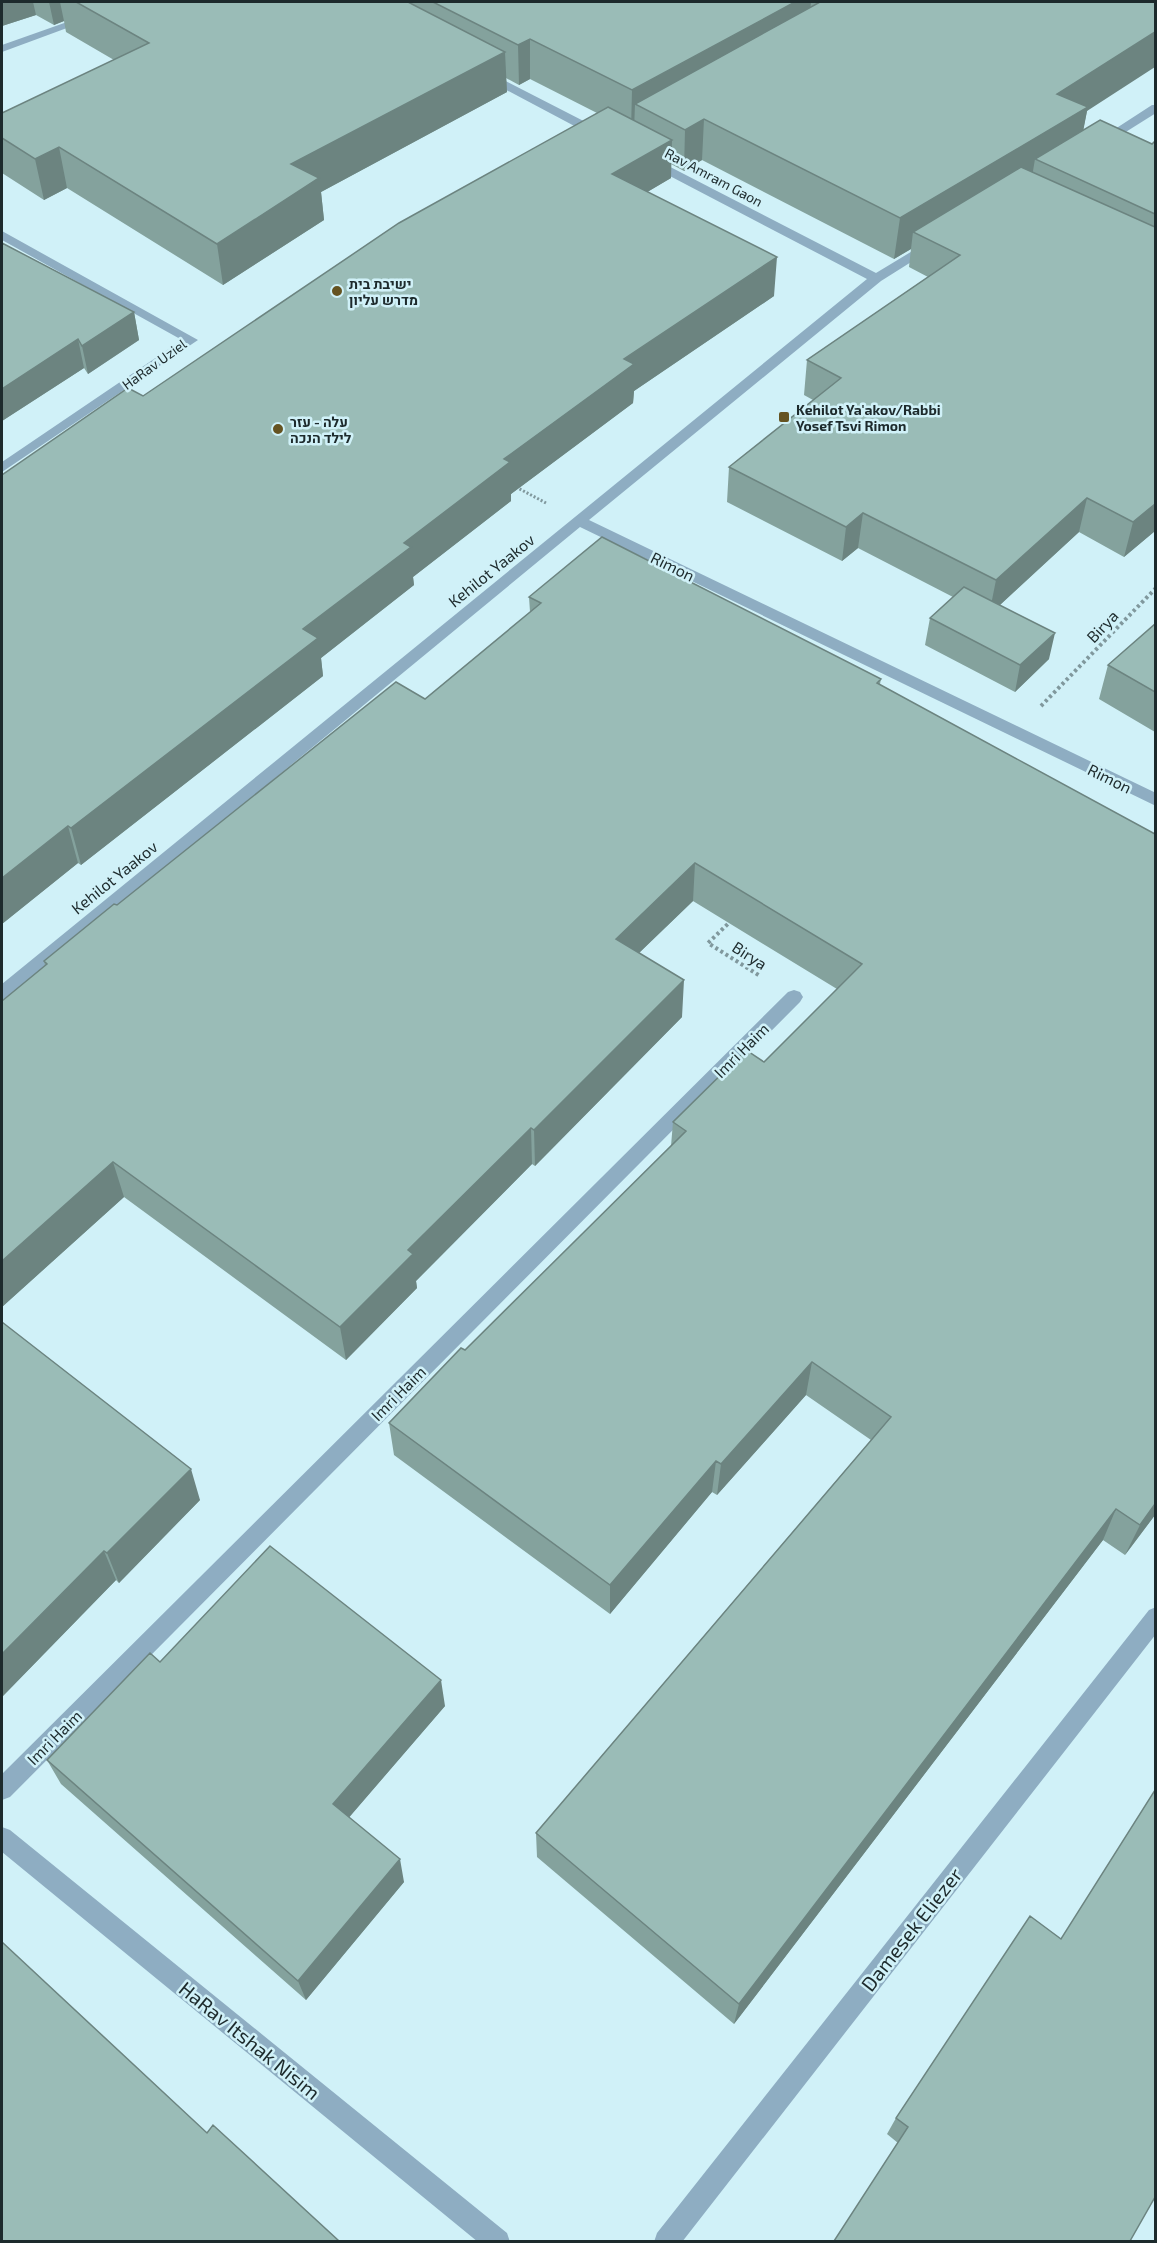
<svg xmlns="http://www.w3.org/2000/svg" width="1157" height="2243" viewBox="0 0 1157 2243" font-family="'Exo 2',Heebo,sans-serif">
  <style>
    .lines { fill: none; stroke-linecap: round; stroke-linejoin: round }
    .path-far1 { stroke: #80989d; stroke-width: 3; stroke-dasharray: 2 2; stroke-linecap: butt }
    .path { stroke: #80989d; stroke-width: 4; stroke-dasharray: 3 3; stroke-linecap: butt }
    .minor { fill: #8eadc2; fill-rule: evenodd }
    .tertiary { fill: #8eadc2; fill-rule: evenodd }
    .wall { fill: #84a29d }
    .shaded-wall { fill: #6c8480 }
    .building { fill: #9abcb7; stroke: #6c8480; stroke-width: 1.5 }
    .poi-dot { fill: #655321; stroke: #d0f1f8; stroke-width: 2 }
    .labels { text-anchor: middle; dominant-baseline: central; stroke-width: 5; stroke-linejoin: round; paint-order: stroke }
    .far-street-label { font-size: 14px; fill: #1d2a2c; stroke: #d0f1f8 }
    .far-poi-label { font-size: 14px; font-weight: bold; fill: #1d2a2c; stroke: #d0f1f8; text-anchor: start }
    .street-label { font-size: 16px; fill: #1d2a2c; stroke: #d0f1f8 }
    .near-street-label { font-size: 20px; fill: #1d2a2c; stroke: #d0f1f8 }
  </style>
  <rect width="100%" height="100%" fill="#d0f1f8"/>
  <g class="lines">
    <!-- path-far1 -->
    <path class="path-far1" d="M516,487l30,16"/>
    <!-- path -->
    <path class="path" d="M1041,706l115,-118
      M732,920l-24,23 52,33"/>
    <!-- minor -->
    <path class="minor" d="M484,70l121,62 2,3 -10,3 -117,-62v-4z
      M1152,105h4v8l-51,32 -10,-3z
      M649,156l227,117 48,-29 5,-1 6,4 -54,34 -292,239 567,273v13l-576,-279 -572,471 -6,2v-16l865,-705 -222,-116v-6z
      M2,231l196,109 -196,132v-10l180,-122 -180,-100z
      M794,990l6,2 3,5 -3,5 -790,795 -8,3v-26l786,-782z
      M1156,1607v27l-474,608h-28l3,-9 492,-623z
      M2,1827l8,3 497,403 3,9h-32l-476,-390z"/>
    <!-- tertiary -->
    <path class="tertiary" d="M84,16l10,2 -92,34v-7z"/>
  </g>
  <!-- wall -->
  <path class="wall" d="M2,2h1153l-68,109 -4,19 69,14 3,-3v390l-31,26 -45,-25 -79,73 49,54 -34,33 -90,-47 5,-27 23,-21 -95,-49 -16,13 -115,-59 2,-35 84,-67 -9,-5 3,-35 121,-83 -19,-10 2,-18 -17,10 -192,-99 -18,11 -13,-7v14l-24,14 127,104 -140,95 -1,12 -122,91v7l-98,76 1,8 -93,73 2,18 -242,189 -3,-2 -76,61v-449l141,-79 454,-283 -67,-34 -11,6 -13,-7 1,14 -186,100 3,28 -101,65 -156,-97 -23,12 -42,-27v-60l112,-53 -48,-28 -2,-11 -10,4 -18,-10 -34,11z
    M2,243l132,69 5,28 -51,34 -4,-6 -82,53z
    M529,597l352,82 -1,5 275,831 -30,40 -22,-15 -369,484 -197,-167 -1,-24 335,-393 -65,-45 -89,100 -5,-3 -102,122 -216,-159 -5,-32 76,-73 206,-204 2,-24 91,-60 73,-73 -144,-88 -54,52 43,64 -147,149 -3,-2 -116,117 1,7 -71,72 -222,-163 -122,110v-306l43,-35 -1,-5 73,-56 308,-206 105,-87z
    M1155,624v108l-56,-33 9,-34z
    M2,1322l198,178 -81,83 -3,-3 -114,117z
    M160,1662l285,44 -96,111 55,65 -98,118 -245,-216 -14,-24z
    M896,2118l234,123 -232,-98 -11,-9z"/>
  <!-- shaded-wall -->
  <path class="shaded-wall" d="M2,2h31l3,13 -34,11z
    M49,2h11l4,19 -10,4z
    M795,2h16l-3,31 -173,71 -1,26 -3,1 1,-41z
    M1155,32v35l-68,44 -7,37 -45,11 -3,18 -119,55 -2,17 -17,10 6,-41 157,-124z
    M530,39v40l-11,6 -1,-40z
    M505,52l2,40 -186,100 3,28 -101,65 -6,-41 74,-80z
    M704,119l-2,41 -18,11 1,-41z
    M672,140l-1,38 -59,35v-39z
    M59,147l8,41 -23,12 -9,-41z
    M777,257l-3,39 -140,95 -1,12 -122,91v7l-98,76 1,8 -93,73 2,18 -242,189 -10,-37 333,-285 220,-184z
    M134,312l5,28 -51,34 -6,-28z
    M78,339l6,29 -82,53v-32z
    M1087,498l-8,34 -90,83 7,-35z
    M1155,504v27l-31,26 9,-35z
    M863,513l-5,35 -16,13 4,-34z
    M1055,633l-6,26 -34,33 5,-27z
    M68,826l10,37 -76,61v-46z
    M695,863l-2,38 -78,75 1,-37z
    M684,980l-2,37 -147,149 -1,-36z
    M531,1128l1,36 -116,117 1,7 -71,72 -6,-33 68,-77z
    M113,1162l11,35 -122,110v-46z
    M812,1362l-6,33 -89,100 4,-31z
    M716,1461l-4,31 -102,122v-29z
    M191,1469l9,31 -81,83 -12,-30z
    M1155,1504v11l-30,40 15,-30z
    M1116,1509l-13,31 -369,484 5,-20z
    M104,1551l12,29 -114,117v-43z
    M441,1680l4,26 -105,122 -7,-24z
    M400,1859l4,23 -98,118 -8,-19z"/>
  <!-- building -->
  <path class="building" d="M76,2h332l97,50 -214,112 28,14 -102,66 -158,-97 -24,12 -33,-21v-25l147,-70z
    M433,2h362l-163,88 -102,-51 -12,6z
    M820,2h335v30l-98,62 31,13 -188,111 -196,-99 -19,11 -50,-26z
    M608,107l64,33 -60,34 165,83 -153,102 10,5 -130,95 6,3 -106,81 7,4 -108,82 15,9 -247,190 -3,-2 -66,52v-403l126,-87 15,8 256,-173z
    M1100,120l52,24 3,-3v73l-120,-55z
    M1021,167l134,60v277l-22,18 -46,-24 -91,82 -133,-67 -17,14 -117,-60 112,-89 -34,-18 153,-105 -47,-23z
    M2,243l132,69 -52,34 -4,-7 -76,50z
    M602,537l279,142 -4,4 278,151v670l-15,21 -24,-16 -377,495 -203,-171 355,-416 -79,-55 -91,102 -5,-3 -106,124 -221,-162 72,-75 4,2 221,-219 -13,-9 73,-72 18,12 98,-98 -167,-101 -79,76 68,41 -150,150 -3,-2 -123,122 5,4 -73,73 -227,-165 -111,99v-260l45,-37 -3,-3 70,-57 3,1 279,-223 29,17 116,-96 -12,-6z
    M964,587l91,46 -35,32 -90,-47z
    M1155,624v68l-47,-27z
    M2,1322l189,147 -84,84 -3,-2 -102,103z
    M270,1546l171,134 -108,124 67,55 -102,122 -251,-221 103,-107 10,9z
    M1155,1790v407l-25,44h-296l74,-114 -12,-9 134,-202 31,23z
    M2,1942l205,191 6,-8 126,116h-337z"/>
  <!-- markers -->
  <g class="poi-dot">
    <circle cx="337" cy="291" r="6"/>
    <rect x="778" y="411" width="12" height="12" rx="3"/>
    <circle cx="278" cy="429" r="6"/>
  </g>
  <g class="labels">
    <!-- far-street labels -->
    <g class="far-street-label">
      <text transform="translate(714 177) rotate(28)">Rav Amram Gaon</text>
      <text transform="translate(154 364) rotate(-36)">HaRav Uziel</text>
    </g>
    <!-- far-poi labels -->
    <g class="far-poi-label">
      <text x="349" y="283">ישיבת בית<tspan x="349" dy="16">מדרש עליון</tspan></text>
      <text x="796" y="409">Kehilot Ya'akov/Rabbi<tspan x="796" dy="16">Yosef Tsvi Rimon</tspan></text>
      <text x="290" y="421">עלה - עזר<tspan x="290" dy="16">לילד הנכה</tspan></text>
    </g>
    <!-- street labels -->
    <g class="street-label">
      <text transform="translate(673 566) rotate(26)">Rimon</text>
      <text transform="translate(491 570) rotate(-39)">Kehilot Yaakov</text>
      <text transform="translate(1102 626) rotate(-46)">Birya</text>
      <text transform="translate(1110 778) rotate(26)">Rimon</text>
      <text transform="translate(114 877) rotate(-39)">Kehilot Yaakov</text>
      <text transform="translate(750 955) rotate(33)">Birya</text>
      <text transform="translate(741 1050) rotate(-45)">Imri Haim</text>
      <text transform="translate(398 1393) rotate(-45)">Imri Haim</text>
      <text transform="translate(54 1737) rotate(-45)">Imri Haim</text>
    </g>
    <!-- near-street labels -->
    <g class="near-street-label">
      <text transform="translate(911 1929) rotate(-52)">Damesek Eliezer</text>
      <text transform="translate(250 2040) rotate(39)">HaRav Itshak Nisim</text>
    </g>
  </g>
  <!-- border -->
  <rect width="1157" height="2243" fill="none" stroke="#1d2a2c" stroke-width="6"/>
</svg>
